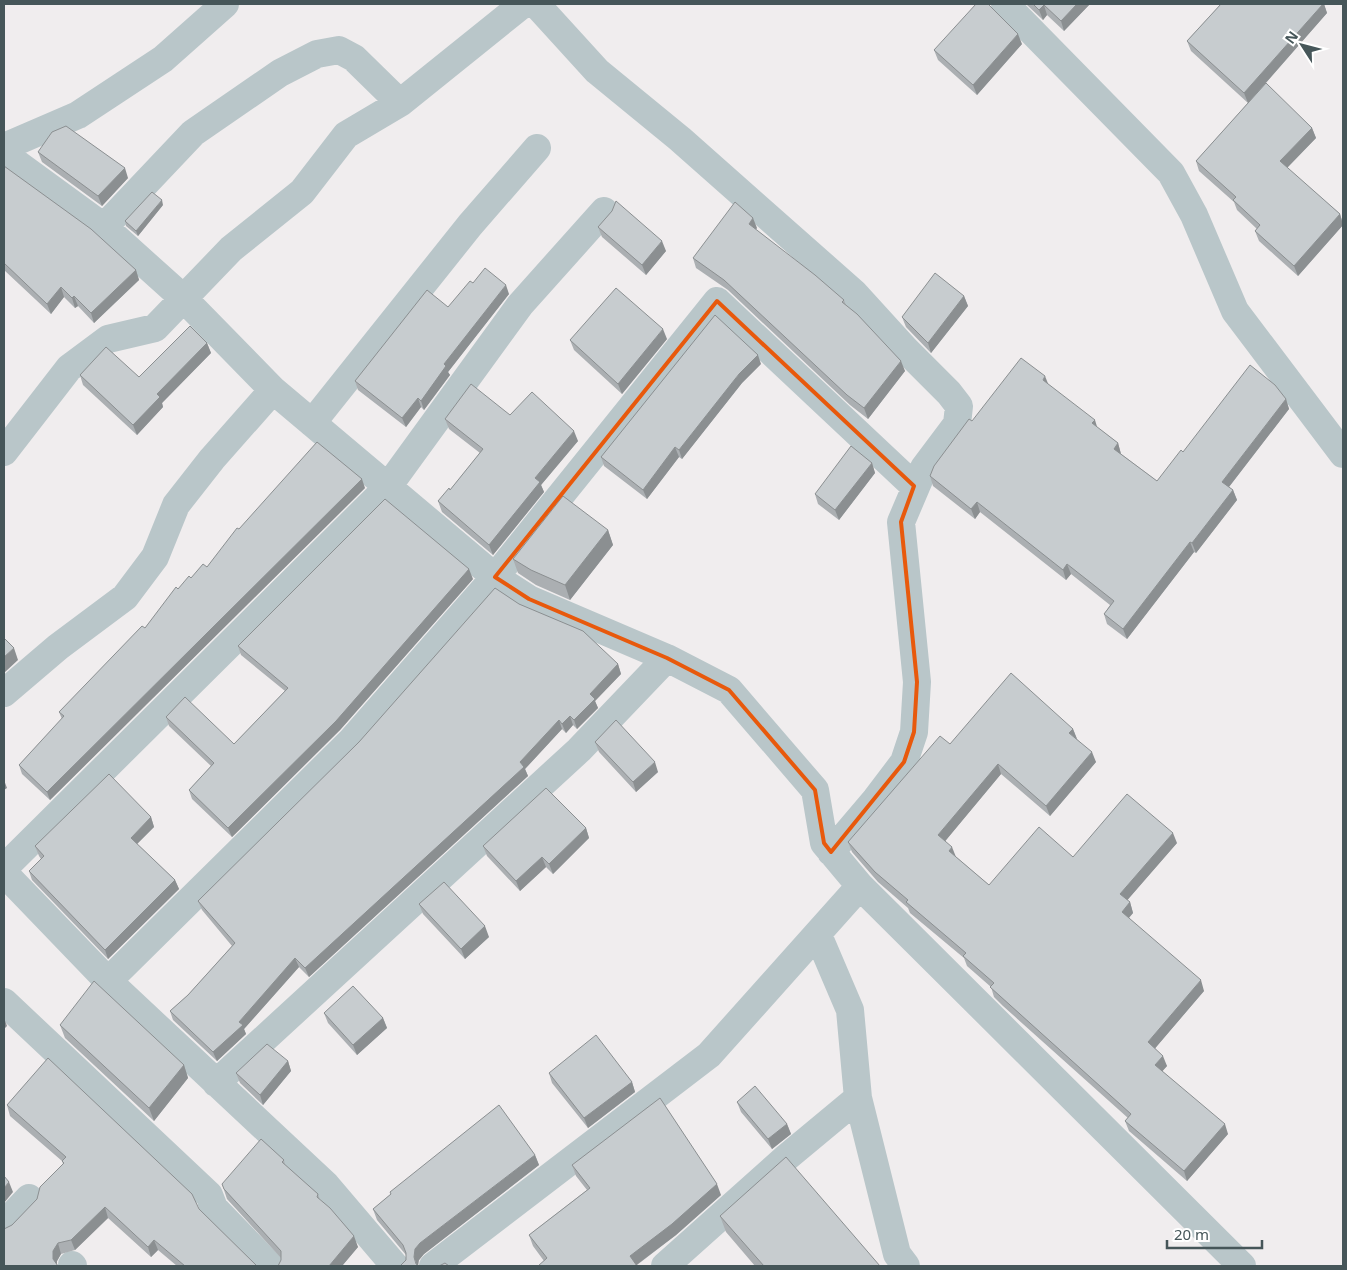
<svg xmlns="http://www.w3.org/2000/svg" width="1347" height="1270" viewBox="0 0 1347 1270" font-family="'Noto Sans',sans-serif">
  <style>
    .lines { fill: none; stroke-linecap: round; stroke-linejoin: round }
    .street { stroke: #b9c6c9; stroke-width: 28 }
    .wall { fill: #abafb2 }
    .shaded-wall { fill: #8b8f91 }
    .building { fill: #c7cccf; stroke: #8b8f91 }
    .marked { fill: none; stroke: #e8590c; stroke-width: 4; stroke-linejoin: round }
  </style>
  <rect width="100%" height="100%" fill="#f0edee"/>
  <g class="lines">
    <!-- street -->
    <path class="street" d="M536,4l61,67 83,68 174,154 51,56 44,44 10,13 -2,18 -33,44 -23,54 16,160 -3,50 -10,30 -28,37 -45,53
      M1005,4l166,169 23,42 41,96 108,143
      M4,147l74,-32 85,-56 62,-55
      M4,154l100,73 79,71 90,92 222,187 34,22 138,59 62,32 86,100 9,53 36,43 382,380
      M104,227l89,-94 87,-60 37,-19 22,-4 15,8 46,45
      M312,423l158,-198 67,-77
      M4,452l65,-84 39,-29 47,-11 76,-79 71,-57 44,-57 54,-32 123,-99
      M4,693l54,-46 67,-50 30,-40 21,-52 36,-46 61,-69
      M4,868l383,-380 133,-183 84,-94
      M4,873l104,108 218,204 69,81
      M818,935l32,75 8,88 39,156 9,12
      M108,981l243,-240 144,-164 222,-276 197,185
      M4,1002l205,193 5,13 56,58
      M216,1083l363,-333 88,-92
      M4,1224l25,-26
      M72,1265l1,1
      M433,1266l276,-211 151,-169
      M665,1266l122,-109 71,-59"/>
  </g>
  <!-- wall -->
  <path class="wall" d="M1026,4h64l-26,27 -17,-16 -4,5z
    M1221,4h103l3,9 -62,71 47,44 4,10 -29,30 53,46 3,9v2l-45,51 -39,-35 -4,-10 2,-2 -20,-19 -3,-8 -35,-31 -3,-10 52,-58 -57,-52 -4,-10z
    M1022,44l-45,51 -39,-35 -4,-10z
    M38,152l90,26 -26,28 -60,-44z
    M4,166l132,104 3,10 -45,43 -16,-17 -3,2 -11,-11 -13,17 -47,-44z
    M163,205l-25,31 -12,-10 -1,-5z
    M612,211l54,40 -20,24 -44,-38 -4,-10z
    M757,228l-1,2 88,70 2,5 59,66 -37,48 -18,-14 -122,-115 -32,-22 -3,-10z
    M473,283l36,11 -61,78 2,3 -26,35 -3,-3 -15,20 -48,-37 -3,-9 93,-74z
    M964,296l4,10 -37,47 -25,-26 -4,-10z
    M667,339l-45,55 -48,-44 -4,-10z
    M207,343l4,10 -49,50 1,4 -26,28 -54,-50 -3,-10 59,2z
    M761,364l-19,19 -60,76 -3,-2 -32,42 -43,-33 -3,-9z
    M1048,384l50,44 20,15 3,11 36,27 26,-29 103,-53 3,10 -60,78 4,3 4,10 -41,53 -2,-1 -67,87 -20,-15 -3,-10 6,-9 -39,-31 -5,6 -86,-68 -5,7 -42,-33 -3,-10 42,-55z
    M510,415l68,26 -37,44 3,7 -51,63 -51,-43 -4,-11 12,-11 30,-37 -31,-24 -4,-10z
    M872,463l3,10 -36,47 -21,-16 -3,-10z
    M365,488l-315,312 -28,-26 -3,-9 43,-46 -3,-7 86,-84 33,-39 13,-11 16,-11 32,-38z
    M608,530l5,15 -43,55 -34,-15 -18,-12 -5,-14z
    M473,579l-133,151 -108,107 -40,-38 -3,-9 22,-24 -42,-40 -3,-9 68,27 51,-53 -44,-36 -3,-9z
    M519,604l99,60 3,10 -26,27 3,7 -21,21 -4,-4 -7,8 -4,-4 -37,40 3,7 -219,201 -10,-10 -55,62 2,5 -29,27 -44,-41 -3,-9 18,-16 44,-49 -30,-36 -4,-9z
    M1073,729l4,10 19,23 -46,54 -49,-42 -56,67 10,15 34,29 84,-28 104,-14 -50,57 3,2 3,11 -4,5 75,73 -49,57 12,18 -5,5 66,63 -41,47 -58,-50 -4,-10 3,-3 -125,-112 -9,-9 -3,-10 -24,-21 -3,-8 -54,-45 -2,-5 -30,-26 -26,-30 -4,-10 102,-98z
    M595,742l63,30 -22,20 -37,-40z
    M151,817l3,10 -17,17 38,36 4,9 -71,70 -76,-79 -3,-9 12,-12 -2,-3 -4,-10z
    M586,828l3,10 -36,36 -7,-7 -26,24 -33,-35 -4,-10z
    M419,904l70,33 -24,22 -42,-45z
    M324,1013l59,5 4,10 -30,27 -29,-32z
    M60,1025l124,40 4,13 -34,43 -89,-83z
    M288,1061l3,10 -28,34 -23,-22 -4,-10z
    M549,1073l83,9 3,10 -47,36 -36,-45z
    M737,1102l50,22 4,10 -19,15 -31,-37z
    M7,1105l192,104 58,57h-80l-19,-16 -7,7 -43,-39 -33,32 -14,4 -4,7 -45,-36 25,-26 26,-35 -1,-3 -52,-45z
    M535,1155l4,10 -115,89 -5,6h-13v-5l-29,-35 -4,-11 18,-15 -1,-2z
    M284,1160l1,5 33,29 2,6 38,47 -16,19h-64l3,-6v-2l-54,-59 -5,-15z
    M572,1165l149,30 -45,40 -39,30 -93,-4 -11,-15 -4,-11 58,-45 -11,-14z
    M720,1216l160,50h-125l-29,-34z"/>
  <!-- shaded-wall -->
  <path class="shaded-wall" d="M1077,4h13l-26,27 -3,-10z
    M1323,4h1l3,9 -79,90 -4,-10z
    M1044,5l3,10 -4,5 -4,-10z
    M1018,34l4,10 -45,51 -4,-10z
    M1312,128l4,10 -32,33 -4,-10z
    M125,168l3,10 -26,28 -4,-10z
    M162,200l1,5 -25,31 -2,-5z
    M1340,214l3,11 -45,51 -4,-10z
    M753,218l4,10 -5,6 -3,-10z
    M662,241l4,10 -20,24 -4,-10z
    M136,270l3,10 -45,43 -3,-10z
    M506,285l3,9 -61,78 2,3 -26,35 -3,-9 23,-37z
    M61,287l3,10 -13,17 -4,-10z
    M74,296l4,10 -3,2 -3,-10z
    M964,296l4,10 -37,47 -3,-10z
    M663,329l4,10 -45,55 -4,-10z
    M207,343l4,10 -49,50 1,4 -26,28 -4,-10 24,-31z
    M758,355l3,9 -19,19 -60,76 -3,-9 60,-76z
    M901,361l4,10 -37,48 -4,-11z
    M1045,376l4,10 -6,-6z
    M418,398l3,9 -15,20 -4,-9z
    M1286,399l3,10 -64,83 -3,-10z
    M1095,420l3,10 -6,-7z
    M574,431l4,10 -37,44 3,7 -51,63 -4,-10 46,-67z
    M1118,443l3,11 -4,5 -3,-10z
    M675,447l4,10 -32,42 -4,-9z
    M872,463l3,10 -36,47 -4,-10z
    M362,479l3,9 -315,312 -3,-8z
    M1233,490l4,10 -41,53 -4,-10z
    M977,502l3,10 -5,7 -4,-10z
    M608,530l5,15 -43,55 -5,-15z
    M1190,542l4,10 -67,87 -4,-10z
    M1067,564l4,10 -5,6 -3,-10z
    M469,569l4,10 -133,151 -108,107 -4,-9z
    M14,648l4,12 -14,13v-16z
    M618,664l3,10 -26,27 3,7 -21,21 -3,-9 16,-26z
    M570,716l3,9 -7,8 -4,-9z
    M559,720l3,9 -37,40 3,7 -219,201 -4,-9 215,-206z
    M1073,729l4,10 -8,-6z
    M1092,752l4,10 -46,54 -4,-10z
    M655,762l3,10 -22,20 -3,-10z
    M998,764l3,10 -59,71 -4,-10z
    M4,780l3,8 -3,2z
    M151,817l3,10 -20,20 -3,-9z
    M586,828l3,10 -36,36 -4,-10z
    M1173,833l4,10 -53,61 -4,-10z
    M952,847l4,10 -7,-6z
    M542,857l4,10 -26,24 -4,-10z
    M175,880l4,9 -71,70 -3,-9z
    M1130,902l3,11 -8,9 -3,-10z
    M485,926l4,11 -24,22 -4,-10z
    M295,958l4,9 -55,62 2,5 -29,27 -4,-9z
    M1201,980l3,11 -52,61 -4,-10z
    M4,1018l3,8 -3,3z
    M383,1018l4,10 -30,27 -4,-10z
    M1163,1056l4,10 -8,9 -4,-10z
    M288,1061l3,10 -28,34 -3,-10z
    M184,1065l4,13 -34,43 -5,-13z
    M632,1082l3,10 -47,36 -4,-10z
    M787,1124l4,10 -19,15 -4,-10z
    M1225,1124l3,10 -41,47 -3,-10z
    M535,1155l4,10 -115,89 -5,6 -1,6h-1l-3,-9 1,-8 5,-6z
    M9,1182l4,10 -9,11v-15z
    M717,1184l4,11 -45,40 -41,31 -5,-10z
    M105,1207l3,11 -33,32 -4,-10z
    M354,1236l4,11 -16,19h-13z
    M154,1240l4,10 -7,7 -3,-10z
    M58,1243l3,11 -4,7v5l-4,-7v-8z"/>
  <!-- building -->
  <path class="building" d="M976,4h12l30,30 -45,51 -39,-35z
    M1033,4h44l-16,17 -17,-16 -5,5z
    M1221,4h102l-79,89 -57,-52z
    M1266,83l46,45 -32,33 60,53 -46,52 -39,-35 5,-6 -27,-25 3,-3 -40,-36z
    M66,126l59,42 -27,28 -60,-44 14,-20z
    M4,166l87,63 45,41 -45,43 -17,-17 -2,2 -11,-11 -14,17 -43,-41z
    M152,192l10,8 -26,31 -11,-10z
    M616,201l46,40 -20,24 -44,-38 14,-16z
    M735,202l18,16 -4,6 66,51 29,25 -2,2 15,12 44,47 -37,47 -17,-13 -123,-115 -31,-22z
    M485,268l21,17 -62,79 2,2 -25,35 -3,-3 -16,20 -47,-37 72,-91 21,17 22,-26 3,2z
    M935,273l29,23 -36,47 -26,-26z
    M616,288l47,41 -45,55 -48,-44z
    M715,315l43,40 -19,19 -60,76 -4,-3 -32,43 -42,-33z
    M190,326l17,17 -50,51 3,3 -27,28 -53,-50 26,-28 33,30z
    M1021,358l24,18 -2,4 52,40 -3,3 26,20 -4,6 43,32 24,-31 2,2 67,-87 25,20 11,14 -64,83 11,8 -41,53 -2,-1 -67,87 -19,-15 10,-13 -47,-37 -4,6 -86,-68 -6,7 -41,-33 4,-10 35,-47 3,2z
    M471,384l39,31 22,-23 42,39 -39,47 5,4 -51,63 -51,-44 11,-13 1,2 33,-41 -38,-30z
    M317,442l45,37 -315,313 -28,-27 45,-49 -5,-4 83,-86 3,2 31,-41 2,2 11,-13 2,2 12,-14 4,3 30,-39 2,1z
    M851,446l21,17 -37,47 -20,-16z
    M563,496l45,34 -43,55 -34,-15 -18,-11z
    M385,499l84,70 -133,152 -108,107 -39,-38 25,-27 -48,-46 19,-20 49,47 54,-56 -50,-42z
    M495,588l24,16 64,27 35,33 -28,30 5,5 -21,21 -4,-4 -8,8 -3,-4 -39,42 4,5 -219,201 -10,-10 -56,64 4,3 -30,27 -43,-41 18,-16 47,-52 -37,-42 161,-159z
    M4,638l10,10 -10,9z
    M1011,673l62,56 -4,4 23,19 -46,54 -48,-42 -60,71 14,12 -3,4 40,34 50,-58 34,30 54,-63 46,39 -53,61 10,8 -8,10 79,68 -53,62 15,14 -8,9 70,59 -41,47 -59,-50 6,-7 -131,-118 -10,-9 4,-4 -31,-27 3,-3 -60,-51 2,-2 -33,-28 -27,-30 92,-106 10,8z
    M616,720l39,42 -22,20 -38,-40z
    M109,774l42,43 -20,21 44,42 -70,70 -76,-79 15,-15 -9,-10z
    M546,788l40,40 -37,36 -7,-7 -26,24 -33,-35z
    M444,882l41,44 -24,23 -42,-45z
    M94,981l90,84 -35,43 -89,-83z
    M353,986l30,32 -30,27 -29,-32z
    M596,1035l36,47 -48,36 -35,-45z
    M267,1044l21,17 -28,34 -24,-22z
    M48,1058l144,136 7,15 58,57h-72l-31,-26 -6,7 -43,-40 -34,33 -13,3 -5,8v8l5,7h-54v-37l8,-4 25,-26 3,-12 24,-24 -2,-2 4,-4 -59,-52z
    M755,1086l32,38 -19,15 -31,-37z
    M660,1098l57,86 -45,40 -42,32 7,10h-99l9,-8 -18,-23 61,-47 -18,-23z
    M499,1105l36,50 -115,88 -5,6 -1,8 2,7 3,2h-19l6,-6v-7l-3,-8 -30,-36 18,-15 -1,-2z
    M261,1139l23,21 -2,2 36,32 -1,3 13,11 24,28 -25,30h-51l3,-6v-9l-57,-62 -2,-5z
    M786,1157l94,109h-116l-44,-50z
    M4,1176l5,6 -5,6z
    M445,1263l4,3h-10z"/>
  <!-- marked area -->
  <path class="marked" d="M717,301l197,185 -13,36 16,160 -3,50 -10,30 -73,90 -7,-9 -9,-53 -86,-100 -62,-32 -138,-59 -34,-22z"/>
  <!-- border -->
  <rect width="1347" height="1270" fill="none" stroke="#465659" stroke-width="10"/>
  <!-- north arrow -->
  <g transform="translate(1302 45) rotate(306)" stroke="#ffffff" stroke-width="4" paint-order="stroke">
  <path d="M0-4L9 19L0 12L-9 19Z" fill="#465659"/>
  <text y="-8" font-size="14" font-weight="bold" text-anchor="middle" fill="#465659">N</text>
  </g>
  <!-- scale -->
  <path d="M1167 1240v8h95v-8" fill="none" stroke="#465659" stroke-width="2.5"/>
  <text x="1174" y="1240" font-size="15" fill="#465659" stroke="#ffffff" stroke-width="4" paint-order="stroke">20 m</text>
</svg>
